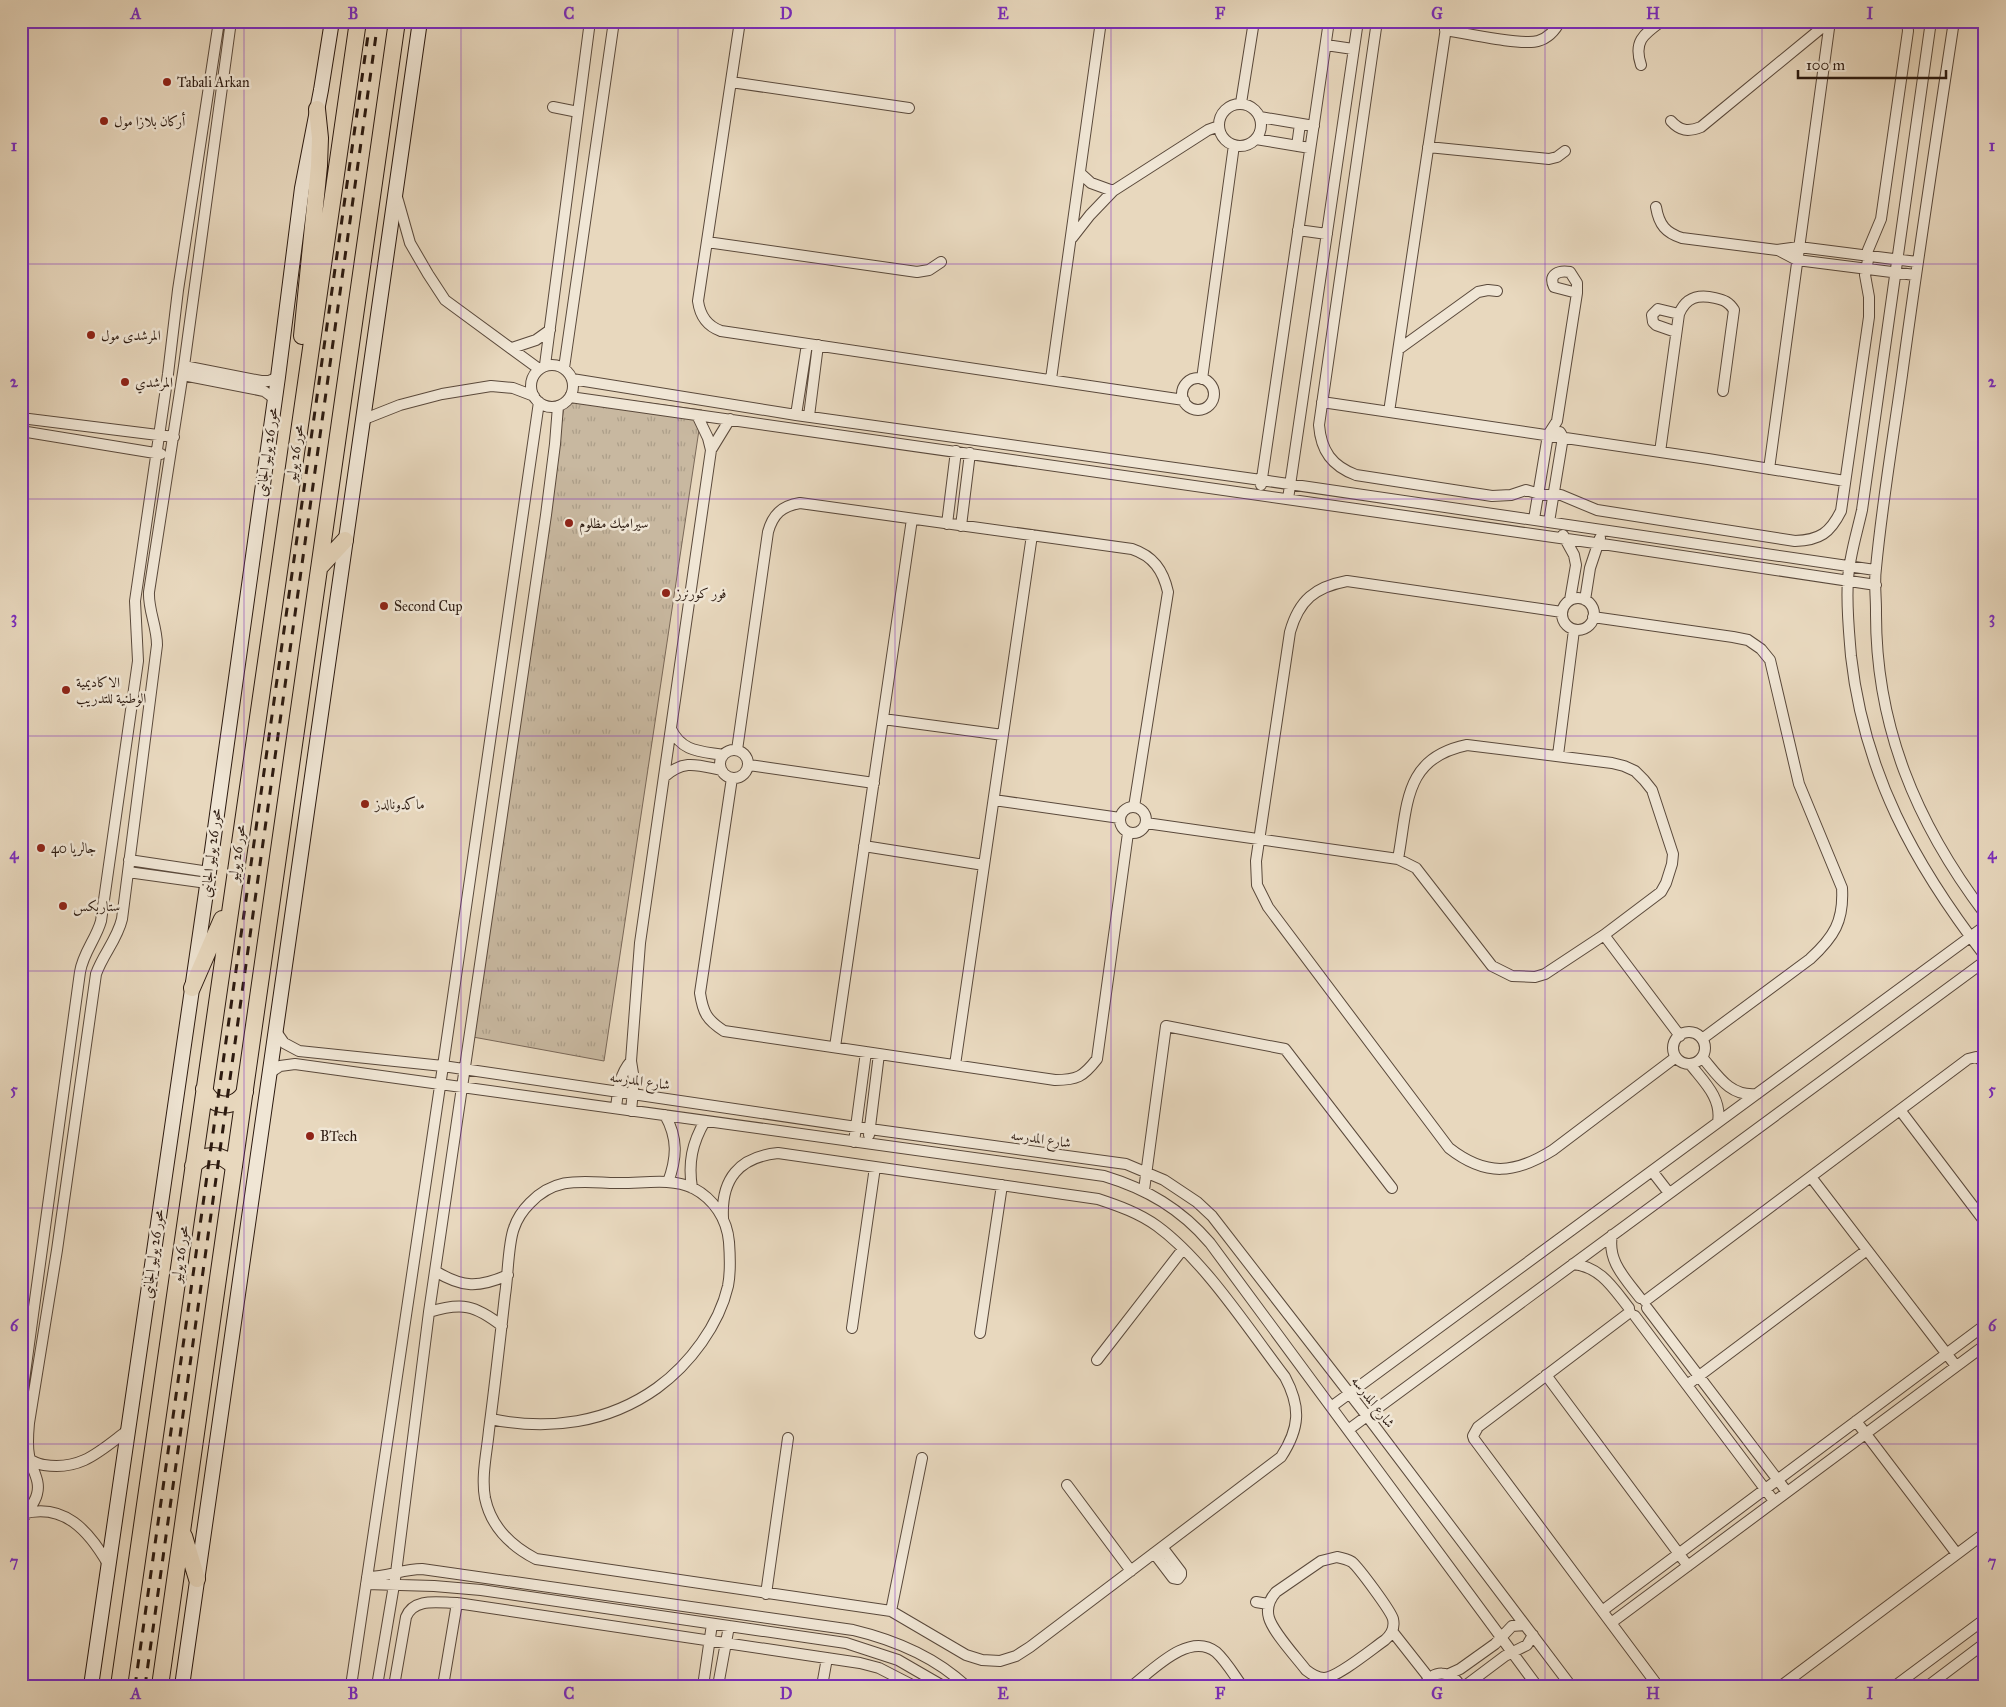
<svg xmlns="http://www.w3.org/2000/svg" width="2006" height="1707" viewBox="0 0 2006 1707" font-family="'IM FELL Great Primer',Amiri,serif">
  <style>
    .park { fill: url(#park-tufts); stroke: #7a6858 }
    .lines { fill: none; stroke-linecap: round; stroke-linejoin: round }
    .minor-casing { stroke: #5a493b; stroke-width: 12 }
    .secondary-casing { stroke: #2b190f; stroke-width: 16 }
    .trunk-casing { stroke: #2b190f; stroke-width: 18 }
    .minor { stroke: #f0e6d5; stroke-width: 10 }
    .secondary { stroke: #f0e6d5; stroke-width: 14 }
    .trunk { stroke: #e8d8be; stroke-width: 16 }
    .rail { stroke: #2b190f; stroke-width: 3; stroke-dasharray: 9 9; stroke-linecap: butt }
    .grid { fill: none; stroke: #7b2cbf; stroke-width: 1; stroke-opacity: 0.55 }
    .poi-dot { fill: #8f2418; stroke: #f0e6d5; stroke-width: 2 }
    .labels { text-anchor: middle; dominant-baseline: central; stroke-width: 5; stroke-linejoin: round; paint-order: stroke }
    .poi-label { font-size: 14px; fill: #2b190f; stroke: #f0e6d5; text-anchor: start }
    .street-label { font-size: 14px; fill: #2b190f; stroke: #f0e6d5 }
    .neatline { fill: none; stroke: #7b2cbf; stroke-width: 2 }
    .grid-label { font-size: 16px; text-anchor: middle; font-weight: bold; fill: #7b2cbf }
  </style>
  <defs>
    <pattern id="park-tufts" width="24" height="20" patternUnits="userSpaceOnUse" patternTransform="scale(1.25)"><rect width="24" height="20" fill="#c8b8a0"/><path d="M3 7l-1-3M5 7V3M7 7l1-3M15 17l-1-3M17 17v-4M19 17l1-3" fill="none" stroke="#ac9e89"/></pattern>
  </defs>
  <rect width="100%" height="100%" fill="#e8d8be"/>
  <filter id="stains"><feTurbulence type="fractalNoise" baseFrequency=".004" numOctaves="4"/><feColorMatrix values="0 0 0 0 .2 0 0 0 0 .09 0 0 0 0 .02 0 0 0 .5 -.17"/></filter>
  <radialGradient id="worn" r=".72"><stop offset=".6" stop-color="#630" stop-opacity="0"/><stop offset="1" stop-color="#630" stop-opacity=".3"/></radialGradient>
  <!-- park -->
  <path class="park" d="M566,392l136,18 -98,651 -131,-24z"/>
  <g class="lines">
    <defs>
      <path id="minor" d="M740,21l-42,280c2,15 9,25 23,30l463,69
        M1377,21l-58,404c2,26 13,41 37,50l136,21 19,-1 15,-5 17,5h18l36,15 198,31c25,-1 35,-8 46,-30l28,-194v-20l-4,-22 3,-15v-10l13,-31 27,-188 -1,-10
        M1931,21l-69,489c-5,23 -13,47 -14,70 -2,25 1,51 3,76 13,117 63,208 134,300
        M1954,21c-18,118 -36,236 -52,354 -9,64 -20,129 -26,193 -2,14 0,28 0,42 -1,115 40,213 109,304
        M1445,30c19,3 78,16 93,11 10,-3 17,-10 22,-20
        M1326,45l27,4
        M1641,65c-8,-24 3,-31 21,-44
        M731,82l178,26
        M1241,103l13,-82
        M1219 125a21 21 0 1 1 42 0a21 21 0 1 1-42 0Z
        M553,107l25,5
        M1260,117l54,9
        M1671,121c9,10 17,11 30,6l129,-106
        M1256,139l54,9
        M1297,146l3,-22
        M1428,147l121,12 8,-2 8,-6
        M1080,173l11,10 22,8
        M397,197l13,46 18,31 17,26 94,69
        M1656,207c3,18 10,26 26,31l95,12 22,-3 118,15
        M1298,230l29,4
        M1072,238l18,-23 23,-24 95,-61 11,-4
        M707,242l210,30 12,-2 12,-8
        M1778,250l19,10 118,15
        M1676,332l-20,-7 -3,-3 -1,-7 6,-6 21,5
        M512,348l24,-8 14,-10
        M1399,349l79,-57 10,-2 9,1
        M545,365l45,-344
        M531 386a21 21 0 1 1 42 0a21 21 0 1 1-42 0Z
        M184,366l77,15h8l9,-4
        M564,368l50,-347
        M183,375l81,16 11,8
        M1182 394a16 16 0 1 1 32 0a16 16 0 1 1-32 0Z
        M572,379l224,36 465,65 614,90
        M1051,379l50,-358
        M1202,379l32,-234
        M570,397l1039,148 267,40
        M1322,402l386,57 137,22
        M1389,412l58,-391
        M796,415l11,-71
        M809,416l9,-71
        M21,418l153,19
        M362,420l38,-15 42,-11 49,-8 22,2 21,8
        M21,431l140,23
        M711,450l19,-31
        M1660,452l19,-138c7,-17 19,-20 36,-16 9,2 14,4 19,12l-11,81
        M1769,469l61,-448
        M1261,485l68,-464
        M1288,499l70,-478
        M1534,519l14,-84 9,-14 20,-128 -23,-6c-6,-13 5,-17 16,-15l7,11v10
        M1549,522l14,-85 -3,-5
        M947,524l9,-73
        M961,526l9,-73
        M1563,535l11,20 2,10 -6,35
        M1562 614a16 16 0 1 1 32 0a16 16 0 1 1-32 0Z
        M1585,600l5,-32 10,-30
        M1562,612l-215,-31c-32,6 -48,19 -57,51l-34,229 1,24 11,22 181,241c37,29 66,26 104,2l123,-93
        M1593,617l140,20 15,3 13,9 9,11 29,124 43,104c2,33 -8,49 -32,71l-108,80
        M883,719l120,16
        M671,729c11,23 29,22 52,26
        M720 764a14 14 0 1 1 28 0a14 14 0 1 1-28 0Z
        M737,750l31,-218c5,-18 14,-26 32,-29l332,46c21,7 31,21 36,43l-34,215
        M1558,755l16,-125
        M749,765l125,18
        M664,777c20,-18 33,-12 57,-7
        M732,778l-32,215c3,20 7,27 24,38l331,49c22,0 28,-3 42,-21l31,-226
        M994,800l126,18
        M1120 820a13 13 0 1 1 26 0a13 13 0 1 1-26 0Z
        M1146,823l252,36 18,9 76,98 20,10 23,1 10,-3 59,-39 57,-43 5,-9 6,-19 1,-10 -21,-64 -8,-10 -9,-9 -11,-5 -12,-3 -145,-18c-64,13 -59,60 -69,114
        M864,846l120,19
        M129,860l80,12
        M128,872l79,11
        M1604,935l76,101
        M275,1030l9,13 15,8 144,15 427,63 256,35 38,16 33,22 15,14 155,200 204,270
        M1673 1048a16 16 0 1 1 32 0a16 16 0 1 1-32 0Z
        M835,1047l77,-528
        M1702,1057c16,19 28,40 55,37
        M1690,1064c14,18 32,34 28,58
        M955,1065l77,-530
        M268,1074l12,-8 15,-2 809,112c43,13 77,33 106,67l327,443
        M616,1108c2,-17 3,-33 15,-47
        M1900,1110l85,112
        M631,1111l3,-31 -3,-19 9,-118 71,-493 -3,-12 -11,-23
        M665,1115c13,23 12,43 3,67
        M869,1135l10,-81
        M854,1142l12,-90
        M1652,1171l17,22
        M1811,1177l145,189
        M692,1188c-4,-25 0,-45 13,-67
        M1144,1190l22,-164 119,23 107,139
        M1612,1235c-5,26 13,43 28,63
        M1573,1264c28,3 40,24 56,44
        M435,1271c28,17 43,17 73,4
        M1645,1301l323,-242 8,-2 9,5
        M1647,1308l140,184
        M429,1312c33,-10 46,-7 73,14
        M1630,1312l-152,115 -5,9 1,3 184,247
        M1635,1316l139,185
        M852,1328l23,-161
        M980,1333l22,-148
        M1097,1360l86,-111
        M1546,1375l142,191
        M1687,1385l180,-135
        M21,1402l59,-430c3,-19 16,-33 21,-51l37,-260 -3,-60 33,-227 10,-84 41,-269
        M1331,1407l654,-481
        M491,1419c58,12 117,4 166,-31 33,-24 62,-63 71,-102 3,-15 2,-30 1,-44 -2,-23 -15,-43 -36,-54 -23,-11 -53,-4 -77,-5 -34,-1 -60,-7 -86,20 -7,7 -13,16 -16,25 -6,15 -6,49 -9,67 -5,45 -10,90 -16,135 -2,22 -8,46 -4,68 6,29 26,48 51,61l355,52 75,44 16,5 18,1 16,-5 14,-9 251,-190c19,-29 20,-50 4,-80 -36,-47 -80,-116 -128,-151 -18,-13 -38,-20 -59,-27l-320,-46c-39,4 -57,26 -55,65
        M1856,1421l101,133
        M1348,1430l637,-469
        M21,1457c8,1 15,7 23,8 37,6 56,-14 84,-35
        M1067,1485l64,86
        M22,1514c42,-12 67,17 86,50
        M21,1522c5,-10 14,-18 16,-28 4,-14 -6,-25 -8,-39 -2,-10 -1,-21 0,-32l28,-173 39,-276c7,-20 21,-34 26,-55l35,-274c0,-19 -9,-35 -8,-53l35,-226 47,-345
        M1154,1553l19,25 5,1 3,-4v-3l-19,-25
        M1337,1557c5,1 10,2 15,5 7,6 39,49 41,57 2,9 -2,16 -8,21 -13,9 -48,38 -61,38 -7,0 -13,-4 -18,-8 -10,-13 -33,-38 -37,-52 -3,-10 0,-18 7,-26l45,-31z
        M367,1577c22,0 35,-8 55,-8l431,61c42,10 81,26 113,56
        M366,1584l68,2 47,4 365,53 52,17 45,26
        M766,1594l22,-156
        M1256,1602l12,2
        M891,1611l31,-153
        M1602,1611l383,-286
        M1611,1623l374,-278
        M1392,1631l37,47
        M1449,1674l11,-5 35,-25 17,-18 13,-1
        M351,1686l92,-620 96,-664
        M377,1686l19,-113 33,-261 117,-797 9,-71 3,-38
        M394,1686l12,-69c8,-20 33,-14 51,-14l403,60 19,5 35,18
        M443,1686l14,-83
        M703,1686l9,-62
        M718,1686l11,-60
        M822,1686l5,-28
        M1132,1686c21,-16 57,-55 84,-34 10,9 18,23 26,34
        M1424,1686c8,-17 28,-16 36,0
        M1465,1686l40,-30 22,-11 6,-10
        M1781,1686l204,-153
        M1895,1686l90,-67
        M1928,1686l57,-43"/>
      <path id="secondary" d="M91,1686l118,-814 69,-495 24,-189 19,-98 11,-69
        M182,1686l238,-1665"/>
      <path id="trunk" d="M302,336l17,-170 1,-28 -3,-29
        M319,568l26,-28
        M192,988l30,-69
        M204,1089c8,19 30,21 41,3
        M193,1166c12,-14 29,-13 41,1
        M184,1536l13,43
        M119,1686l239,-1665
        M160,1686l237,-1665"/>
    </defs>
    <!-- minor casing -->
    <use href="#minor" class="minor-casing"/>
    <!-- secondary casing -->
    <use href="#secondary" class="secondary-casing"/>
    <!-- trunk casing -->
    <use href="#trunk" class="trunk-casing"/>
    <!-- minor -->
    <use href="#minor" class="minor"/>
    <!-- secondary -->
    <use href="#secondary" class="secondary"/>
    <!-- trunk -->
    <use href="#trunk" class="trunk"/>
    <!-- rail -->
    <path class="rail" d="M135,1686l235,-1665
      M145,1686l233,-1665"/>
  </g>
  <!-- grid -->
  <path class="grid" d="M244,21v1665M461,21v1665M678,21v1665M895,21v1665M1111,21v1665M1328,21v1665M1545,21v1665M1762,21v1665M21,264h1964M21,499h1964M21,736h1964M21,971h1964M21,1208h1964M21,1444h1964"/>
  <!-- markers -->
  <g class="poi-dot">
    <circle cx="167" cy="82" r="5"/>
    <circle cx="104" cy="121" r="5"/>
    <circle cx="91" cy="335" r="5"/>
    <circle cx="125" cy="382" r="5"/>
    <circle cx="569" cy="523" r="5"/>
    <circle cx="666" cy="593" r="5"/>
    <circle cx="384" cy="606" r="5"/>
    <circle cx="66" cy="690" r="5"/>
    <circle cx="365" cy="804" r="5"/>
    <circle cx="41" cy="848" r="5"/>
    <circle cx="63" cy="906" r="5"/>
    <circle cx="310" cy="1136" r="5"/>
  </g>
  <g class="labels">
    <!-- poi labels -->
    <g class="poi-label">
      <text x="177" y="82">Tabali Arkan</text>
      <text x="114" y="121">أركان بلازا مول</text>
      <text x="101" y="335">المرشدى مول</text>
      <text x="135" y="382">المرشدي</text>
      <text x="579" y="523">سيراميك مظلوم</text>
      <text x="676" y="593">فور كورنرز</text>
      <text x="394" y="606">Second Cup</text>
      <text x="76" y="682">الاكاديمية<tspan x="76" dy="16">الوطنية للتدريب</tspan></text>
      <text x="375" y="804">ماكدونالدز</text>
      <text x="51" y="848">جالريا 40</text>
      <text x="73" y="906">ستاربكس</text>
      <text x="320" y="1136">BTech</text>
    </g>
    <!-- street labels -->
    <g class="street-label">
      <text transform="translate(267 452) rotate(-82)">محور 26 يوليو الجانبى</text>
      <text transform="translate(295 453) rotate(-82)">محور 26 يوليو</text>
      <text transform="translate(211 853) rotate(-83)">محور 26 يوليو الجانبى</text>
      <text transform="translate(237 853) rotate(-82)">محور 26 يوليو</text>
      <text transform="translate(640 1081) rotate(8)">شارع المدرسه</text>
      <text transform="translate(1041 1139) rotate(8)">شارع المدرسه</text>
      <text transform="translate(153 1254) rotate(-82)">محور 26 يوليو الجانبى</text>
      <text transform="translate(180 1254) rotate(-82)">محور 26 يوليو</text>
      <text transform="translate(1373 1402) rotate(52)">شارع المدرسه</text>
    </g>
  </g>
  <!-- margin -->
  <rect width="2006" height="1707" fill="none" stroke="#e8d8be" stroke-width="55"/>
  <!-- scale -->
  <path d="M1798 70v8h148v-8" fill="none" stroke="#2b190f" stroke-width="2.5"/>
  <text x="1806" y="70" font-size="15" fill="#2b190f" stroke="#f0e6d5" stroke-width="4" paint-order="stroke">100 m</text>
  <rect x="28" y="28" width="1950" height="1652" class="neatline"/>
  <g class="grid-label">
    <text x="136" y="19">A</text>
    <text x="353" y="19">B</text>
    <text x="569" y="19">C</text>
    <text x="786" y="19">D</text>
    <text x="1003" y="19">E</text>
    <text x="1220" y="19">F</text>
    <text x="1437" y="19">G</text>
    <text x="1653" y="19">H</text>
    <text x="1870" y="19">I</text>
    <text x="14" y="151">1</text>
    <text x="1992" y="151">1</text>
    <text x="14" y="387">2</text>
    <text x="1992" y="387">2</text>
    <text x="14" y="623">3</text>
    <text x="1992" y="623">3</text>
    <text x="14" y="859">4</text>
    <text x="1992" y="859">4</text>
    <text x="14" y="1095">5</text>
    <text x="1992" y="1095">5</text>
    <text x="14" y="1331">6</text>
    <text x="1992" y="1331">6</text>
    <text x="14" y="1567">7</text>
    <text x="1992" y="1567">7</text>
    <text x="136" y="1699">A</text>
    <text x="353" y="1699">B</text>
    <text x="569" y="1699">C</text>
    <text x="786" y="1699">D</text>
    <text x="1003" y="1699">E</text>
    <text x="1220" y="1699">F</text>
    <text x="1437" y="1699">G</text>
    <text x="1653" y="1699">H</text>
    <text x="1870" y="1699">I</text>
  </g>
  <rect width="100%" height="100%" filter="url(#stains)"/>
  <rect width="100%" height="100%" fill="url(#worn)"/>
</svg>
